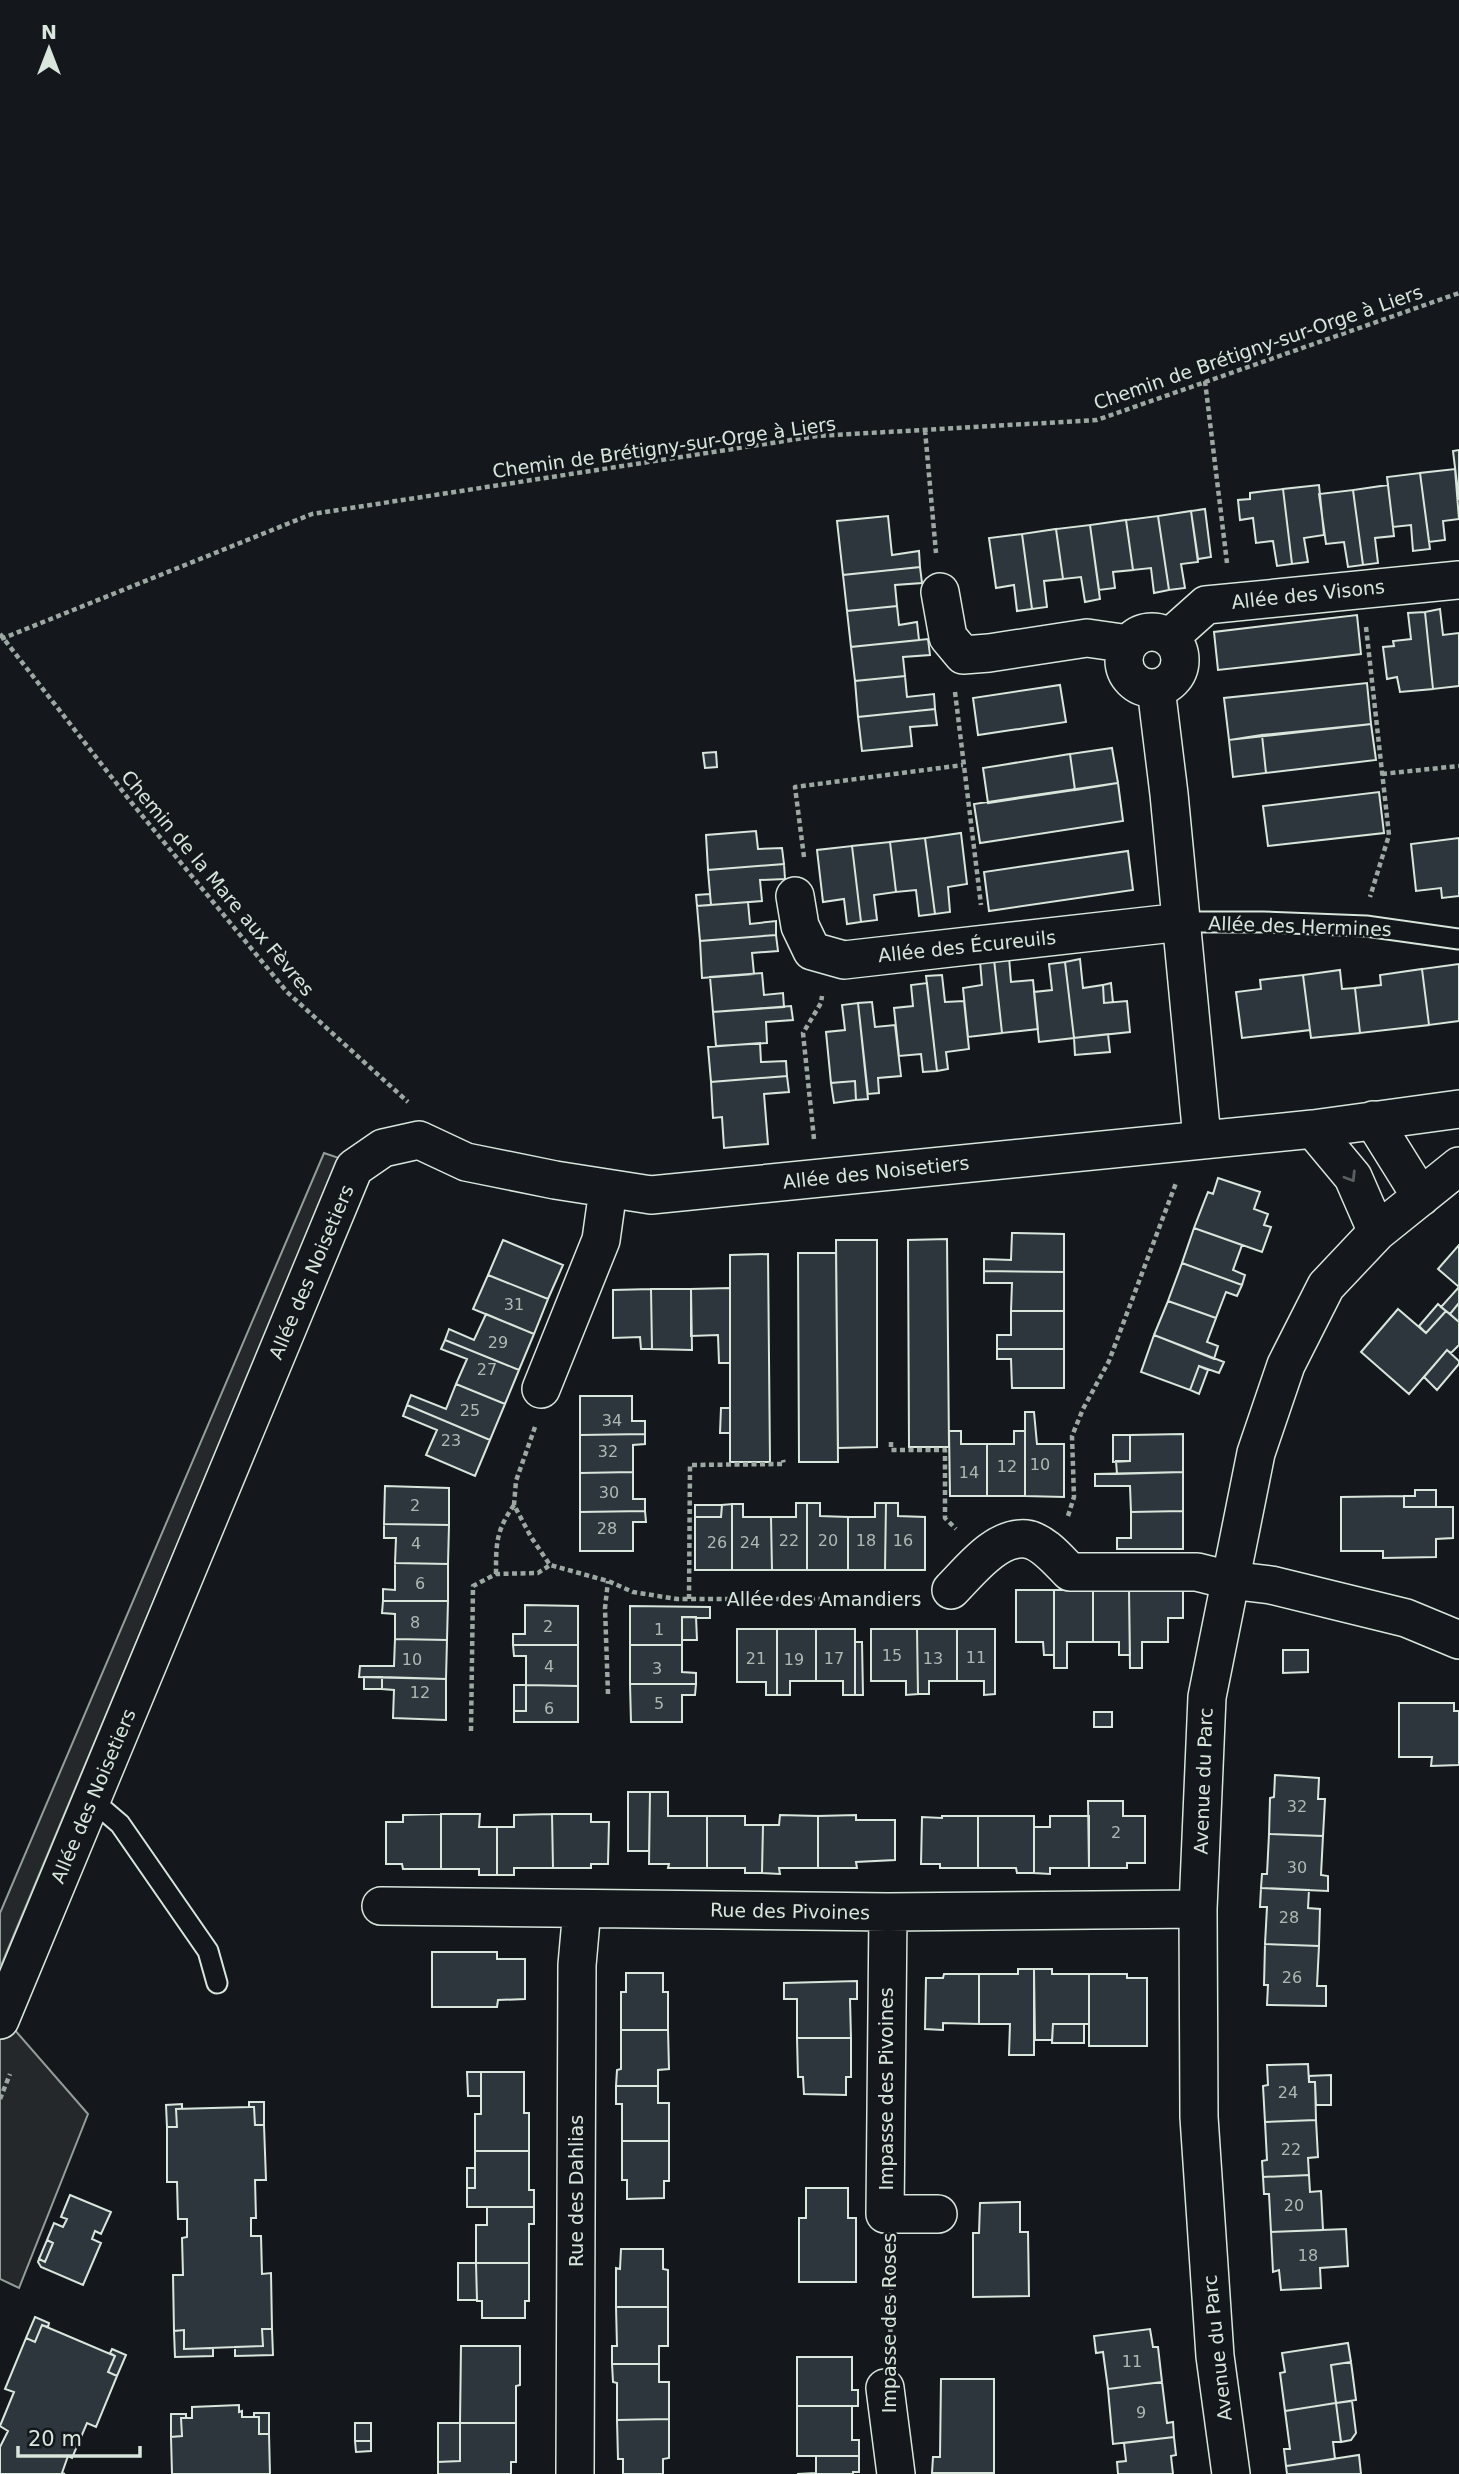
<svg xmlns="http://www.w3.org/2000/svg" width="1459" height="2474" viewBox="0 0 1459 2474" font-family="'DejaVu Sans',sans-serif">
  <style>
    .parking { fill: #24282b; stroke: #939e99; stroke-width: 2 }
    .building { fill: #2c363c; stroke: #d8e6dc; stroke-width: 2 }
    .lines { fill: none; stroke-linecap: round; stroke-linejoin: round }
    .lane-casing { stroke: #d8e6dc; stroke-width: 23 }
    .street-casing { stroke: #d8e6dc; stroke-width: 40 }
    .path { stroke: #9da8a2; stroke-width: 4.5; stroke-dasharray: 5 3.5; stroke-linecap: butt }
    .lane { stroke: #14181c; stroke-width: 19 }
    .street { stroke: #14181c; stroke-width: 37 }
    .oneway { stroke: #59605f }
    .labels { text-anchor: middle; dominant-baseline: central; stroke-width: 5; stroke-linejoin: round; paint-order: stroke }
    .number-label { font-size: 16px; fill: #adbab4 }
    .street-label { font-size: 19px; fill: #d8e6dc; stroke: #14181c }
  </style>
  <rect width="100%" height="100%" fill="#14181c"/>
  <!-- parking -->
  <path class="parking" d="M324,1153l15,5 -339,810v-55z
    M0,2013l88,101 -69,174 -19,-9z"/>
  <!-- building -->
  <path class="building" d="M1459,450v50l-6,-49z
    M1455,469l4,50 -16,2 2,19 -16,2 -9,-69z
    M1420,473l10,76 -17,2 -2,-26 -18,2 -6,-50z
    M1319,485l5,50 -20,3 4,24 -16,2 -9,-75z
    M1388,485l6,51 -19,2 3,25 -15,2 -10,-75z
    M1283,489l9,75 -15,2 -4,-25 -17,2 -3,-25 -13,2 -2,-20 12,-1v-6z
    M1353,490l10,75 -15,2 -4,-25 -18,2 -7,-50z
    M1205,509l6,48 -13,2 -7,-48z
    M1191,511l7,51 -17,2 4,24 -16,2 -11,-74z
    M888,516l4,39 27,-4 1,16 -77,8 -6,-54z
    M1158,516l11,74 -15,3 -3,-25 -18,2 -7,-50z
    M1126,520l7,50 -20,2 2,16 -16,2 -9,-65z
    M1090,525l10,74 -15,3 -4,-25 -18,2 -7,-50z
    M1056,529l7,50 -19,2 3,26 -15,2 -10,-75z
    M1022,534l10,75 -15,2 -3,-26 -18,3 -7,-50z
    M920,567l2,16 -27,2 2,21 -50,5 -4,-36z
    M897,606l2,19 18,-3 2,18 -68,7 -4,-36z
    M1440,609l3,26 16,-2v53l-26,3 -8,-77z
    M1425,612l8,77 -33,3 -3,-15 -10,2 -4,-32 11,-1 -1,-5 18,-2 -3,-26z
    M1357,615l4,39 -143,16 -4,-38z
    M928,639l2,16 -27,2 2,19 -50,5 -4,-34z
    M905,676l2,21 27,-3 1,15 -77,8 -3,-36z
    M1367,683l4,41 -142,16 -5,-42z
    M1060,685l6,37 -88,13 -5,-37z
    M935,709l2,16 -27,2 2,19 -50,5 -4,-34z
    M1371,724l5,36 -110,13 -4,-38z
    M1262,735l4,38 -33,4 -4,-37z
    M1112,748l6,35 -43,7 -5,-36z
    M716,752l1,15 -12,1 -2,-15z
    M1070,754l5,36 -87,13 -5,-35z
    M1118,783l5,38 -143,22 -6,-39z
    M1379,792l5,41 -116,13 -5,-40z
    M756,831l2,18 24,-1 2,16 -76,6 -2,-35z
    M961,833l6,51 -19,3 2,25 -15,2 -10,-76z
    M925,838l10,76 -16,2 -3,-26 -20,2 -6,-50z
    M1459,838v58l-17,2 -1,-10 -25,3 -5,-47z
    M890,842l6,50 -22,3 3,25 -16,2 -9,-76z
    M852,846l9,76 -14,2 -3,-25 -21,3 -6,-52z
    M1128,851l5,39 -144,21 -5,-39z
    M784,864l1,15 -25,1 2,21 -51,4 -3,-35z
    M710,894l1,11 -14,1 -1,-11z
    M748,902l2,22 26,-3v14l-76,6 -3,-35z
    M776,935l2,16 -26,2 2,21 -52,4 -2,-37z
    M1009,957l2,25 22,-2 5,49 -36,4 -8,-74z
    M994,959l8,74 -34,4 -5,-49 19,-3 -2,-24z
    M1080,959l3,29 20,-3 1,18 23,-2 3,31 -56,6 -9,-76z
    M1065,962l9,76 -35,4 -5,-50 18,-2 -3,-26z
    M1459,964v57l-30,4 -7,-56z
    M1422,969l7,56 -69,8 -5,-45 26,-3 -1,-10z
    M1340,970l2,19 13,-1 5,45 -49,5 -8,-63z
    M762,973l2,22 19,-2 1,14 -71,5 -3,-35z
    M942,975l3,27 19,-1 5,48 -23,3 2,17 -11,2 -11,-95z
    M1303,975l7,55 -68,8 -6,-46 25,-3 -1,-9z
    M927,983l10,88 -14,1 -2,-18 -22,2 -5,-48 19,-2 -2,-21z
    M1111,983l2,20h-9l-1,-18z
    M872,1002l3,25 20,-2 6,51 -23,2 1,15 -11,1 -10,-91z
    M858,1003l10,96 -12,1 -1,-19 -24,2 -5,-51 19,-2 -3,-25z
    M791,1006l2,14 -27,2 1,21 -51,3 -3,-34z
    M1108,1034l2,18 -35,3 -1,-17z
    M760,1043l1,19 25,-1 1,15 -76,6 -3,-35z
    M787,1076l2,16 -25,2 4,50 -44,4 -2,-31 -9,1 -2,-36z
    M855,1081l1,19 -22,3 -3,-20z
    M1218,1178l42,14 -6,17 14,5 -4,11 7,2 -9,25 -68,-24 14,-36 5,2z
    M1194,1228l48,17 -9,25 12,5 -3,10 -60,-22z
    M1012,1233l52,1v38l-80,-1v-12l27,1z
    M947,1239l2,208h-40l-1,-207z
    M503,1240l60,25 -15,34 -60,-24z
    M836,1240h41v207l-39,1z
    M1459,1245v42l-21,-18z
    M798,1253h38l2,209h-39z
    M768,1254l2,208h-40v-207z
    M1182,1263l60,22 -5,11 -11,-4 -10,26 -48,-17z
    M984,1271l80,1v39h-53l1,-28h-28z
    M488,1275l60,24 -14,35 -61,-25z
    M1459,1287v16l-9,11 -9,-7z
    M730,1288v75h-11l-1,-28 -27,1v-47z
    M651,1289h40l1,61 -40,-1z
    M651,1289l1,60h-11l-1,-12 -27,1v-48z
    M1168,1301l48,17 -9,24 11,4 -4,13 -60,-24z
    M1459,1303v19l-9,-8z
    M1438,1304l8,7 -20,22 -7,-7z
    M1398,1309l28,24 20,-22 13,11v23l-8,8 -4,-3 -38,44 -48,-42z
    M1011,1311h53v38h-67v-14h14z
    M486,1314l48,20 -15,36 -74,-30 4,-11 25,11z
    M1154,1335l70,27 -5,11 -20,-7 -9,24 -49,-18z
    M445,1340l74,30 -14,34 -49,-20 11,-25 -26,-10z
    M997,1349h67v39h-52l-1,-29h-14z
    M1447,1350l12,11v3l-22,26 -13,-13z
    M1199,1366l9,4 -9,24 -9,-4z
    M456,1384l49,20 -15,36 -83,-35 4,-10 35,14z
    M580,1396h52v25h13v13l-65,1z
    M407,1405l83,35 -15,36 -49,-21 11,-25 -34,-14z
    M721,1408h9v25h-10z
    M1025,1412h9l3,32h27v53l-39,-1z
    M949,1431h12v13h26v52h-37z
    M1014,1431h11v65h-38v-52h27z
    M645,1434v10l-12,1v27l-53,1v-38z
    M1183,1434v38l-66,2 -1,-13h14v-26z
    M1113,1435h17v26l-17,1z
    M633,1472v27h12v12l-65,1v-39z
    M1183,1472v39l-52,1 -1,-26h-35v-12z
    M385,1486l64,2v37l-65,-1z
    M1415,1490h21v17h-32v-11h11z
    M1404,1496v11h49v31l-17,1v18l-53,1v-7h-42v-54z
    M796,1503h11v67h-35l-1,-53h25z
    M807,1503h13v13l28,1v53h-41z
    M875,1503h11l-1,67h-37v-53h27z
    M886,1503h12v13l27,1v53h-40z
    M732,1504h11v13h28l1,53h-40z
    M732,1504v66h-37v-53h26l1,-12z
    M695,1505h27l-1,12h-26z
    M645,1511l1,11h-13v29h-53v-39z
    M1183,1511v38h-66v-11h14v-26z
    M384,1524l65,1 -1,39 -53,-1 1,-25h-12z
    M395,1563l53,1v37h-65v-12l12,1z
    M1016,1590h38v65h-10l-1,-13h-27z
    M1054,1590h39v52h-26v26h-13z
    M1093,1590h36l1,65h-11v-13h-26z
    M1129,1590h54v28h-15v24h-26v26h-12z
    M383,1601h65l-1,39 -52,-1v-25l-13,-1z
    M525,1605l53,1v39h-65v-11h12z
    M630,1606l80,1v11l-28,-1v28h-52z
    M682,1617h14l1,23h-15z
    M737,1629h40v66h-11v-13h-29z
    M777,1629h39v52h-26v14h-13z
    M816,1629h39v66h-12v-14h-27z
    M871,1629h46l1,65 -12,1v-14h-35z
    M917,1629h40v52h-28v13h-11z
    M957,1629h38v65l-11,1v-14h-27z
    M395,1639l52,1 -1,39 -87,-2 1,-11h34z
    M855,1642h7l1,53h-8z
    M513,1645h65v41l-52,-1v-29h-12z
    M630,1645h52v27l14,1v11h-66z
    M1283,1650h25v22l-25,1z
    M364,1677h18v12h-18z
    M382,1677l64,2v41l-53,-2 1,-28 -12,-1z
    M630,1684h66l-1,11h-13v27h-51z
    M514,1685h12v26h-12z
    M526,1685l52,1v36h-64v-11h12z
    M1399,1703h55v8h5v54l-28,1 1,-9h-33z
    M1094,1712h18v15h-18z
    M1275,1775l44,3 -1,21h7l-2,37 -54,-2 1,-36 4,-1z
    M628,1792h22l-1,59h-21z
    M650,1792h18v24h39v52h-39l1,-4h-20z
    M1088,1801h35v15h22v47h-18v5h-38z
    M441,1814v55h-38l-1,-5h-16v-42h17v-7z
    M441,1814h39l-1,13h18v48h-18v-6h-38z
    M552,1814h39v8h18l-1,42h-17v4h-38z
    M552,1814l1,54h-39v7h-17v-48h17v-12z
    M780,1815l38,1v52h-39l1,6 -18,-1 1,-48h16z
    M856,1815v5h39v40l-39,2 1,6h-39v-52z
    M707,1816h38v9h18l-1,48h-17v-5h-38z
    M942,1816h36v52h-38v-4h-19l1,-47 20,1z
    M978,1816h56v57h-17l-1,-5h-38z
    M1050,1816h39v52h-39v6l-16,-1v-46h16z
    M1269,1834l54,2 -2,39 7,1v15l-67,-3 1,-14h5z
    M1261,1888l48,2 -1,18 12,1 -1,37 -54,-2 2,-37h-7z
    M1265,1944l54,2 -2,40h9v20l-59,-1 1,-20h-4z
    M432,1952h65v7h28v40l-27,1 -1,7h-65z
    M1018,1969h16v86h-25l1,-31h-31v-50h39z
    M1034,1969h18v5h37v50h-36l-1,16h-17z
    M626,1973h37v19h5v38h-47v-38h5z
    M944,1974h35v50l-36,-1v7l-18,-1 1,-51h17z
    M1089,1974h38v4h20v68h-58z
    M857,1981v18h-7l1,39h-54v-39h-13v-16z
    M1053,2024h31v19h-32z
    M621,2030h47l1,39 -11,1v16h-42l1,-16 4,-1z
    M797,2038h54v39h-5v18l-42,-1 -1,-17h-5z
    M1308,2064l1,18h6l1,38 -51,2 -2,-36 5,-1 -1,-20z
    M467,2072h14v24h-13z
    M481,2072h43v41h5v38h-54v-37h6z
    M1331,2075v30h-15l-1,-23h-6v-6z
    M616,2086h42v17h11v38h-47v-37h-6z
    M249,2102h15v23h-9l-1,-18h-5z
    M182,2104v5h-6l1,18h-10l-1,-22z
    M249,2107h5l1,18h9l2,55h-11l1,38h-5v18h10l1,38 9,-1 1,56h-10l1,17 -79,3v-19l-10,1 -1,-56h10l-1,-37 5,-1v-18h-9l-1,-37h-10v-55h10l-1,-18z
    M1316,2120l2,37 -10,1 1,17 -46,2 -1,-16 5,-1 -2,-38z
    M622,2141h47v40h-5v17l-37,1v-19h-5z
    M475,2151h54v39h5v17h-67v-19h8z
    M467,2168h8v20h-8z
    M1309,2175l1,17 11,-1 2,39 -52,2 -2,-38h-5l-1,-17z
    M806,2188h42v30h8v64h-57v-64h7z
    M70,2195l41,17 -10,22 -6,-3 -3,8 9,4 -18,42 -42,-18 -3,-5 1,-3 6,3 8,-19 -6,-3 7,-17 9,4 4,-8 -6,-2z
    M1020,2202v30h8l1,64 -56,1v-64h6l1,-30z
    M487,2207h47v17h-5v39h-53v-38h11z
    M1346,2229l2,37 -28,2 1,20 -40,2 -2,-20 -6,2 -2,-40z
    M47,2240l6,3 -8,19 -6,-3z
    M621,2249h42v20l5,1v37h-52v-39l4,1z
    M458,2263h18l1,37h-19z
    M476,2263h53v38h-4v17h-43v-17h-5z
    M616,2307h52v39h-9v18h-47v-18h5z
    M35,2317l14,6 -1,4 -6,-2 -7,17 -9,-4z
    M42,2325l73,31 -7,16 9,4 -21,51 -9,-4 -15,35 -4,-2 -6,17 3,1h-65v-27l8,-16 -8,-5 14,-34 -9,-3 21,-51 9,4z
    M262,2329h10l1,26 -38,1v-9l28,-1z
    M1150,2329l3,18h5l4,35 -54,7 -5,-37 -7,1 -2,-17z
    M184,2330v19l29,-1v8l-38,1 -1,-26z
    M1348,2343l3,19 -20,3 5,38 -51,8 -5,-38 5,-1 -3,-19z
    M461,2346h59v39l-4,1v37h-56z
    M112,2349l14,6 -9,21 -9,-4 7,-16 -5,-3z
    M797,2357h55v33h6v16h-61z
    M1351,2362l5,38 -20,3 -5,-38z
    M612,2364h47v18h10v37l-52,1v-37l-4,-1z
    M941,2379h53v94h-62l1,-16h7z
    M1162,2382l5,41 6,-1 1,15 -61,7 -5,-55z
    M1352,2401l4,32 -5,7 -10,2 -5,-39z
    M1336,2403l5,39h-8l2,17 -49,7 -2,-17h6l-5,-38z
    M239,2405v7l3,-1v6h17v17h10l1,40h-98l-1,-37 11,-1 -1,-18h11v-11z
    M797,2406h55v34h7v16h-62z
    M254,2413h15v21h-10v-17h-5z
    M171,2414h15v4h-5l1,18 -11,1z
    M669,2419v39l-6,1v15h-40v-15h-5l-1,-39z
    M355,2423h16v18h-16z
    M438,2423h22v38l-22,1z
    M460,2423h56v39h-5v12h-73v-12l22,-1z
    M1174,2437l2,18 -5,1 2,18h-55l-1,-12 9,-1 -2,-18z
    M355,2441h16v10l-15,1z
    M1359,2455l2,19h-74l-1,-8z
    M816,2456h43v16h-6v2h-56l19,-1z"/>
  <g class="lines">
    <defs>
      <path id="lane" d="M1182,922h81l103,4 93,13
        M92,1800l28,24 88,127 9,32"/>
      <path id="street" d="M940,592l8,45 15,18 26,-2 98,-15 42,6
        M1124 660a28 28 0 1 1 56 0a28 28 0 1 1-56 0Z
        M1169,638l37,-33 253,-25
        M1156,688l13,106 33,344
        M795,896l5,30 12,25 32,9 338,-38
        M1373,1120l48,77
        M1313,1129l40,48 24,55
        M541,1389l60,-149 7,-50
        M951,1590c19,-19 45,-54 75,-51 17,2 33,22 44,33h127l32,8 42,5 135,33 53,22
        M381,1906l507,6 310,-3
        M888,1912l-3,302h53
        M0,2020l354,-852 29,-20 36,-8 47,22 89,18 96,15 662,-66 146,-20
        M885,2388l11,86
        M575,2474l2,-509 5,-56
        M1231,2474l-16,-118 -16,-239 -1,-208 9,-212 49,-244 30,-88 40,-79 51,-54 82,-66"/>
    </defs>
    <!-- lane casing -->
    <use href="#lane" class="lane-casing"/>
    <!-- street casing -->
    <use href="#street" class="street-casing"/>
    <!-- path -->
    <path class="path" d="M1205,381l22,182
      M925,430l11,123
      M1366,627l23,208 -19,62
      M0,634l131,168 156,190 121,110
      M1,639l311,-125 505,-78 280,-16 362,-127
      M955,692l26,213
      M1382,774l77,-8
      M804,857l-9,-70 168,-22
      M814,1139l-11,-106 18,-30 1,-7
      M535,1427l-19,54 -2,24 17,32 19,28 58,16 25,11 44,7h236
      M891,1442v8h54v68l11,11
      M1068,1516l6,-19 -2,-61 11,-27 26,-48 67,-178
      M496,1574c0,-31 0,-43 18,-69
      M689,1599l1,-134 94,-1 -1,-4
      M608,1694l-3,-86 3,-27
      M471,1731l2,-145 23,-12 42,-1 12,-8
      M0,2099l10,-25
      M890,2349l2,-96"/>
    <!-- lane -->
    <use href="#lane" class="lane"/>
    <!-- street -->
    <use href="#street" class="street"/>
  </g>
  <!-- one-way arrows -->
  <defs><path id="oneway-chevron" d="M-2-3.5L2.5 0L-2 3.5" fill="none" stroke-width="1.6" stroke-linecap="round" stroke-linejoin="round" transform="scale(1.75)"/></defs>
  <use class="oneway" href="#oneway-chevron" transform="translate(1351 1177) rotate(58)"/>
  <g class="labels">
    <!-- number labels -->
    <g class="number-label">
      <text x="514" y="1304">31</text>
      <text x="498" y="1342">29</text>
      <text x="487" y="1369">27</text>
      <text x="470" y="1410">25</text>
      <text x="612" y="1420">34</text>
      <text x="451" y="1440">23</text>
      <text x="608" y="1451">32</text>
      <text x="1040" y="1464">10</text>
      <text x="1007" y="1466">12</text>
      <text x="969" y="1472">14</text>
      <text x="609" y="1492">30</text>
      <text x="415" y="1505">2</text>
      <text x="607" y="1528">28</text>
      <text x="789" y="1540">22</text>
      <text x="828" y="1540">20</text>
      <text x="866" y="1540">18</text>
      <text x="903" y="1540">16</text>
      <text x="717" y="1542">26</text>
      <text x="750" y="1542">24</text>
      <text x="416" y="1543">4</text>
      <text x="420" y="1583">6</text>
      <text x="415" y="1622">8</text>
      <text x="548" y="1626">2</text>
      <text x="659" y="1629">1</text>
      <text x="892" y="1655">15</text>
      <text x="976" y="1657">11</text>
      <text x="756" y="1658">21</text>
      <text x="834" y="1658">17</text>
      <text x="933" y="1658">13</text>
      <text x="412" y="1659">10</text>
      <text x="794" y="1659">19</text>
      <text x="549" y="1666">4</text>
      <text x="657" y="1668">3</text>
      <text x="420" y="1692">12</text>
      <text x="659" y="1703">5</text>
      <text x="549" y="1708">6</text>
      <text x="1297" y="1806">32</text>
      <text x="1116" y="1832">2</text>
      <text x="1297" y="1867">30</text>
      <text x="1289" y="1917">28</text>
      <text x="1292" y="1977">26</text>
      <text x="1288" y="2092">24</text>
      <text x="1291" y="2149">22</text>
      <text x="1294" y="2205">20</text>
      <text x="1308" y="2255">18</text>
      <text x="1132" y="2361">11</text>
      <text x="1141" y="2412">9</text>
    </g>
    <!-- street labels -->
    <g class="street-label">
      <text transform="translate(1258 347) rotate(-19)">Chemin de Brétigny-sur-Orge à Liers</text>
      <text transform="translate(664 447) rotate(-8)">Chemin de Brétigny-sur-Orge à Liers</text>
      <text transform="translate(1308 594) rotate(-6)">Allée des Visons</text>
      <text transform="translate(218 883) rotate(50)">Chemin de la Mare aux Fèvres</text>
      <text transform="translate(1300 926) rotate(2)">Allée des Hermines</text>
      <text transform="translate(967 946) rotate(-6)">Allée des Écureuils</text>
      <text transform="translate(876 1172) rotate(-6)">Allée des Noisetiers</text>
      <text transform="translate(311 1272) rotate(-67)">Allée des Noisetiers</text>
      <text x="824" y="1599">Allée des Amandiers</text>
      <text transform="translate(1203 1781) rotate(-88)">Avenue du Parc</text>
      <text transform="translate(93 1796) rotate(-67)">Allée des Noisetiers</text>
      <text transform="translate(790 1911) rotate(1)">Rue des Pivoines</text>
      <text transform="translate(886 2089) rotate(-90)">Impasse des Pivoines</text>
      <text transform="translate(576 2191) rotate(-90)">Rue des Dahlias</text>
      <text transform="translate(889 2323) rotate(-90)">Impasse des Roses</text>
      <text transform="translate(1217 2348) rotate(-96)">Avenue du Parc</text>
    </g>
  </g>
  <!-- north arrow -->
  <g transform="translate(49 49)" stroke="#14181c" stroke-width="5" paint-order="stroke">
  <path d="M0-5L12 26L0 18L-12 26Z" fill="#d8e6dc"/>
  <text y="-10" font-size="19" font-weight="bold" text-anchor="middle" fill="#d8e6dc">N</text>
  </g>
  <!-- scale -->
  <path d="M18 2446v10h122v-10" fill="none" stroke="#d8e6dc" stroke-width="3.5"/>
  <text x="28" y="2446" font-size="21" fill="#d8e6dc" stroke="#14181c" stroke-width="5" paint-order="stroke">20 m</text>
</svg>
